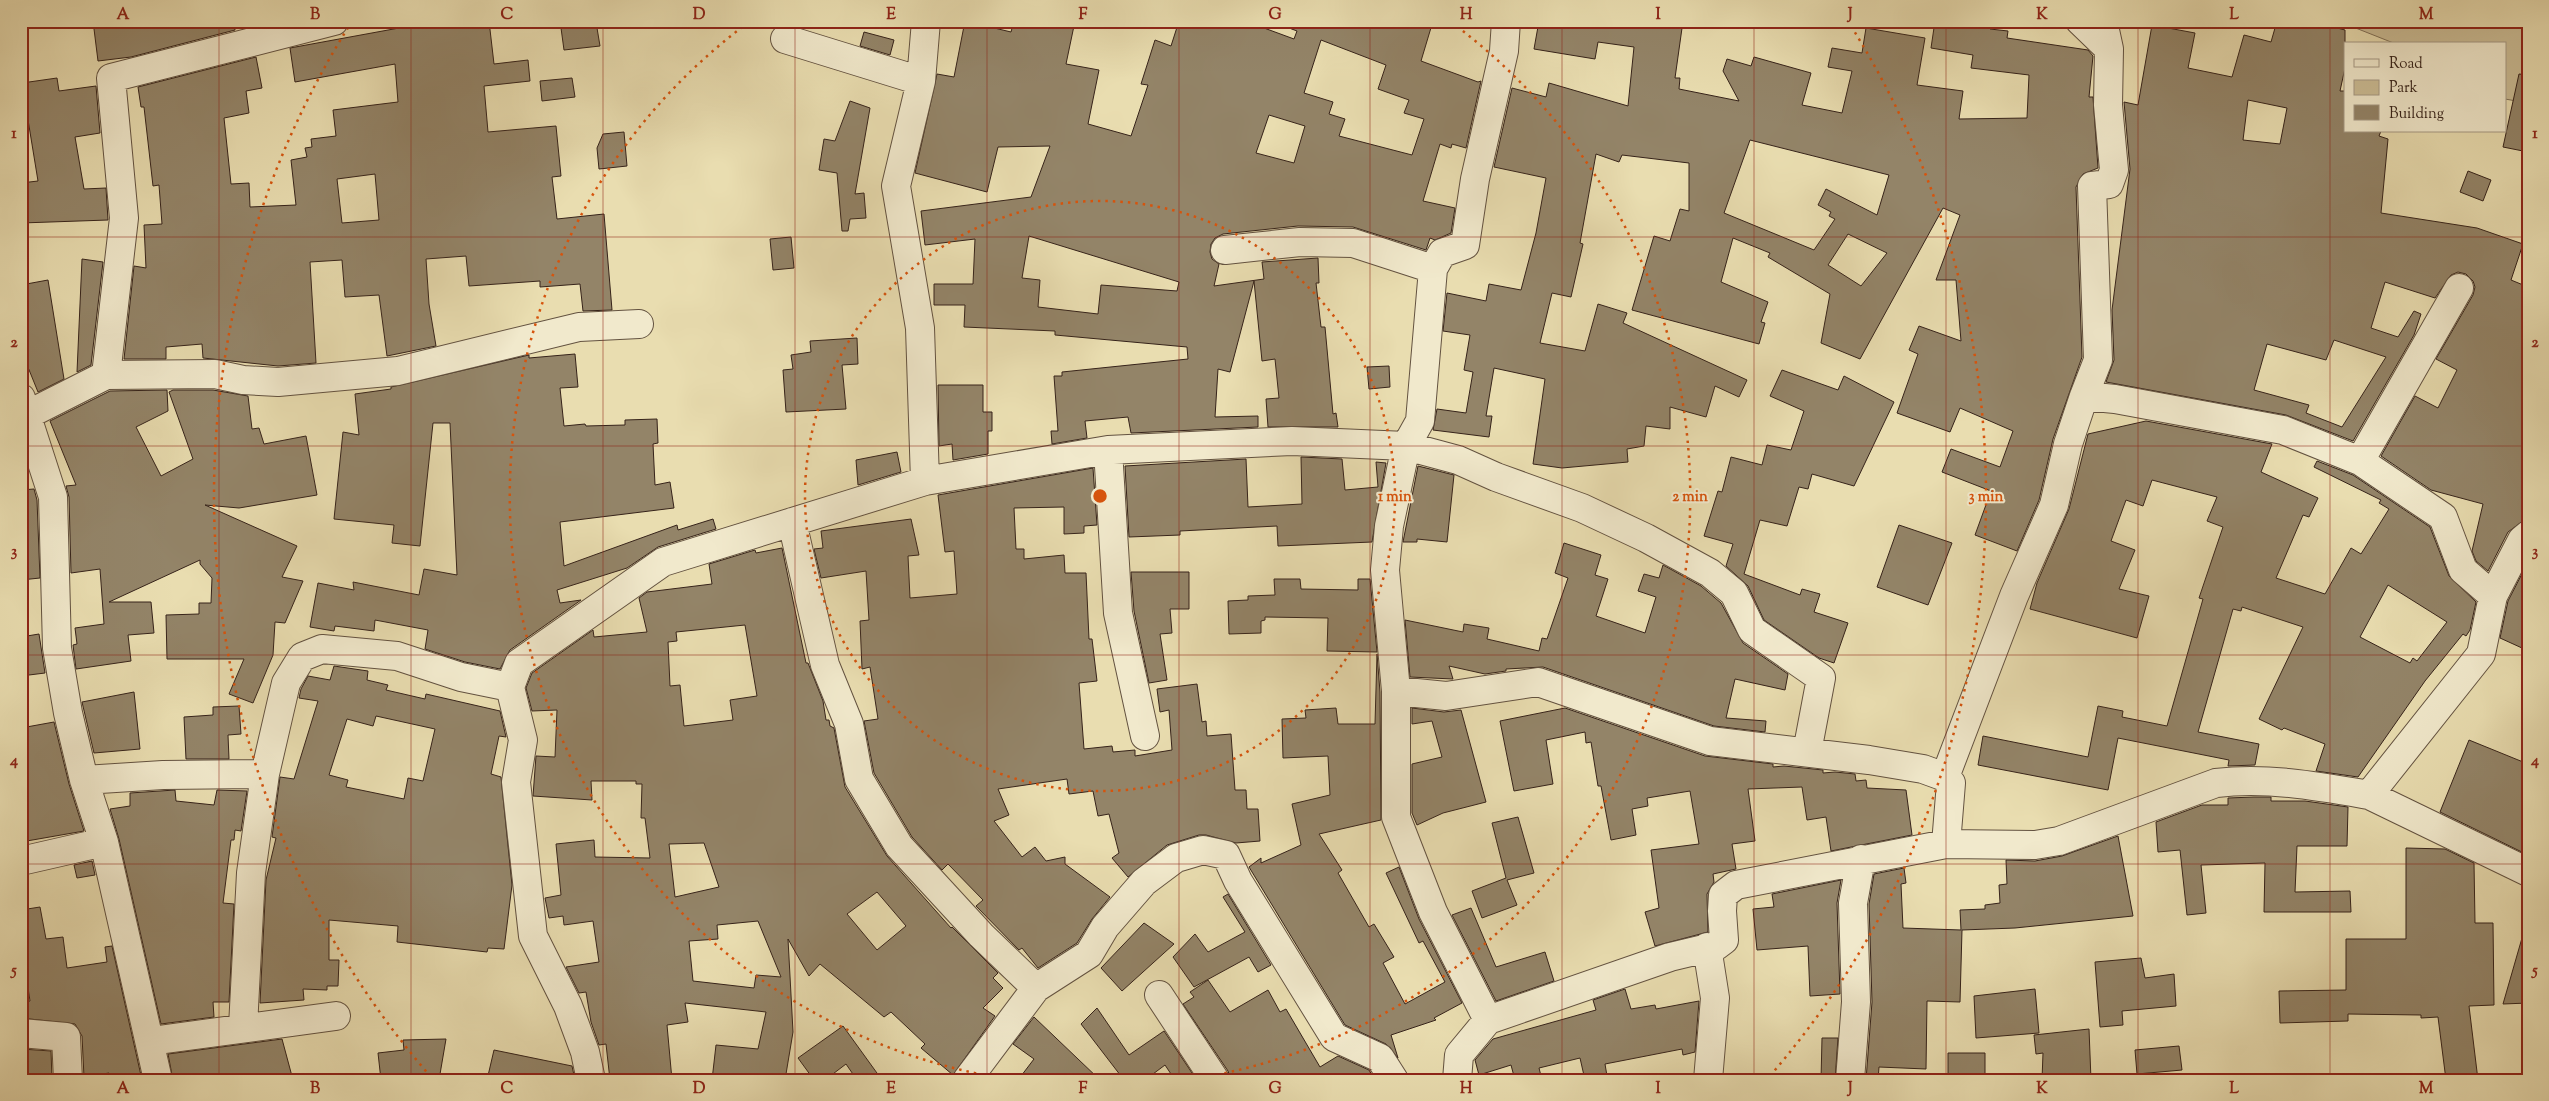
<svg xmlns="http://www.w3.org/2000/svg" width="2549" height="1101" viewBox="0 0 2549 1101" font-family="'Sorts Mill Goudy',serif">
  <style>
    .green { fill: #cbbd96; stroke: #807058 }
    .building { fill: #938468; stroke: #36231a; fill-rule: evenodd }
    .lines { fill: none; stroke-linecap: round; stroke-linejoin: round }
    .minor-casing { stroke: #635240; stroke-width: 30 }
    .minor { stroke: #f1e9cc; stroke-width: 28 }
    .grid { fill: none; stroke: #8f2418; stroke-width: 1; stroke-opacity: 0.55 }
    .ring { fill: none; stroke: #d6540d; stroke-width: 2.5; stroke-dasharray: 2.5 5 }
    .centre { fill: #d6540d; stroke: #f1e9cc; stroke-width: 2.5 }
    .ring-label { font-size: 15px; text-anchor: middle; font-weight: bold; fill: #d6540d; stroke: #f1e9cc; stroke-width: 4; stroke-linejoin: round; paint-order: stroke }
    .neatline { fill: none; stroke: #8f2418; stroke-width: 2 }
    .grid-label { font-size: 16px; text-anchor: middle; font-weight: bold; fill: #8f2418 }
  </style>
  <rect width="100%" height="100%" fill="#e9ddb0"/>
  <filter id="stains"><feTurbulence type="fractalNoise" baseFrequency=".004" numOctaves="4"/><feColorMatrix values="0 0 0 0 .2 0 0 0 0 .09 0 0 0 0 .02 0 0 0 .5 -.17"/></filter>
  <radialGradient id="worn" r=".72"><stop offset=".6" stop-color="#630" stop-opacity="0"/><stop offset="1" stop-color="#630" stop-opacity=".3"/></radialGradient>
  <!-- green -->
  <path class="green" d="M2338,21h190v82l-23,-4v-55h-109z"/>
  <!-- building -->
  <path class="building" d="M93,21h141l1,9 -104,27 -33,4z
    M398,21h91l5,43 34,-4 2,21 -46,5 4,46 68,-6 5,50 -9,1 5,42 47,-5 8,96 -29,1 -3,-27 -40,3v-6l-71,5 -3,-30 -40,3 3,45 7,42 -49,10 -8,-61 -34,2 -3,-37 -32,2 6,101 -38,3 -75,-8 -1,-14 -36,3v12h-42l10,-93 12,2 -2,-43 18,-1 -3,-39 -6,1 -9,-79h-3l-3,-20 118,-30 6,31 -16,3 3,22 -25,5 7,66 18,-1 1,24 46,-2 -5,-45 16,-3 -2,-9 7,-1 -1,-8 25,-3 -3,-26 65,-8 -3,-38 -100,18 -5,-34 109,-20zM375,174l4,46 -37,3 -5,-44z
    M965,21l46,11 3,-11h61l-9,43 33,6 -11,54 43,12 17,-51 -7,-1 14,-44 16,6 8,-25h66l49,18 3,-8 -21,-8v-2h157l-12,40 57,21 3,-1 -15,67 -14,-4 -1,4 -11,-4 -17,57 32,7 -4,25 -16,7 -5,-2 -4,12 -73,-23 -55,-1 -75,8 -8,4 -4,6 -1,8 2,7 7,5 -5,22 50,-7 -2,-17 56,-4 1,25h-3l5,44h4l8,87 3,-1 2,14h-70l-2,-28 13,-1 -4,-39 -13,2 -8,-80 -24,91 -12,-3 -3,48 43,-1v11l-127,6 -3,-16 -43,4 2,17 -35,6 -1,-13h7l-4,-55h8v-4l126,-13 -1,-12 -132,-12v-4l-91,-4 1,-22h-31v-21h39l2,-45 -50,6 -4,-34 110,-14 19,-51 -52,1 -11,45 -72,-19 22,-99 17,3zM1321,40l65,25 -8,24 31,11 -5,13 20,6 -12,36 -73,-19 6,-17 -16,-5 4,-12 -29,-9zM1269,115l36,11 -11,37 -38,-10zM1029,236l150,46 -2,9 -76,-6 -3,29 -60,-7 2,-27 -18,-2z
    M1539,21h144l-8,57h5l-1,11 60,12 -16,-30 4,-12 24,7 3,-9 57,16 -9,32 40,8 10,-42 -24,-4 4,-19 30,5 4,-25 59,10 -8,47 46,6 -4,28 68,-1 2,-43 -58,-7 2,-13 -42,-7 4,-27h56l-1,8 18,2 -1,7 81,12 5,6 -4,41h4l5,71 -15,6 -7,13 6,170 -29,82 -14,61 -22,51 -42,-16 16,-44 -49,-19 9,-23 49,18 13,-36 -53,-23 -10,24 -53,-19 21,-59 -9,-4 10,-24 42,15 -5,-61h-20l24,-65 -17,-7 -83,151 -39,-16 9,-49 -62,-37 2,-4 -37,-15 -12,44 47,20 -7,20 4,1 -6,21 -127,-34 22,-74 16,5 10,-32 9,2v-48l-67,-8 -3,7 -23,-8 -16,89 3,1 -12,53 -19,-4 -12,50 45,8 13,-47 29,9 -4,10 124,57 -8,17 -24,-11 -9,31 -36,-10v22l-24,-3 -2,20 -17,3 1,13 -66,6 -29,-4 12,-85 -51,-11 -8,48h6l-3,21 -56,-7 4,-21 29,4 7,-41 -9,-2 6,-35 -27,-4 4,-38 39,8 3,-17 32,6 15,-57 10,-55 -52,-11 18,-79 34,9 3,-14 79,23 6,-59 -36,-5 -3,17 -61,-10zM1750,140l139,35 -12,40 -51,-26 -8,16 13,7 -2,4 6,3 -21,31 -90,-37zM1848,234l39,19 -26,33 -33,-21z
    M2277,21h33l35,9v38l-5,23h5v40h36l-2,5 9,3 -7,74 96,15 46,16 -12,36 17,7v225l-3,-1 -2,10 -15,11 -20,39 -12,-10 -4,-10 11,-47 -52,-14 -50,-34 34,-60 23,12 19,-38 -21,-11 37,-64 2,-8 -2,-6 -7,-7 -8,-2 -7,3 -16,23 -50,-16 -14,46 27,9 16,-26 7,3 -7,21 -61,106 -67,-26 -180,-33 8,-22 -2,-50 18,-141 -6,-67 14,3 14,-80 43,8 -7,35 44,9 12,-42 27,7zM2248,100l39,8 -7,36 -37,-4zM2334,340l52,17 -44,70 -36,-14 3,-8 -55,-15 13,-46 59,16z
    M596,22l4,24 -36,4 -3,-22z
    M864,32l30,8 -4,15 -30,-9z
    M2519,74l9,1v77l-25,-5z
    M57,78l2,13 37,-5 4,47 -25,4 9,52 22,-1 2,32 -87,3v-40l17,-2 -16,-98z
    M572,78l3,19 -33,4 -2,-20z
    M850,101l20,7 -15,86 9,-1 2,25 -16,1 -2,12h-6l-5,-58 -18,-3 5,-31 11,2z
    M624,132l3,34 -28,3 -2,-21 6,-14z
    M2468,171l23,9 -8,21 -23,-9z
    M791,237l3,31 -21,2 -3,-31z
    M82,259l21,3 -12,103 -14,7z
    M48,280l16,99 -26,13 -17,-42v-65z
    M857,338l1,26 -16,1 4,44 -60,3 -3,-42 10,-1 -2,-14 20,-3 -1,-11z
    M575,354l3,33 -18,1 4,38 21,-2 1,2 39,-1v-5l32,-1 1,24 -5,1 2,41 15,-3 4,26 -114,14 4,44 113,-41 1,5 35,-11 3,10 -58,18 -31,21 -70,22 3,13 21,-3 -71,50 -10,19 -35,-7 -40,-13 3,-19 -53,-10 -1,11 -39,-5 -1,5 -24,-4 8,-44 36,7 -1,-8 66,13 5,-26 33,6 -7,-152h-17l-13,123 -28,-3 2,-18 -60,-6 9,-87 16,3 -4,-41 36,-5v-2l138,-32v3z
    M1389,366l1,21 -21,2 -2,-22z
    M1782,370l56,20 6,-14 50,26 -40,84 -42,-12 -4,15 -9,-2 -12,39 -27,-6 -16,54 56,21 2,-6 18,5 -6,18 34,11 -14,40 -15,-5 -55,-38 -16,-34 -22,-20 7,-22 -29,-8 14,-45 4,1 9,-35 31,8 5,-20 24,5 13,-39 -34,-15z
    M938,385h45v27h9v19h-4v23l-35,6 -1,-16 -13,2z
    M167,390l1,21 -32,16 25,49 32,-17 -24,-67 4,-2h40l35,6 4,33 7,-1 5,16 42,-8 11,59 -78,13 -34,-3 92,41 -15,31 21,4 -18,42 -10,-1 -2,33 -20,48 -24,-9 15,-35h-77l-1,-44 33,-1v-11h12l1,-25 -12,-14v-4l-91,42h42l3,31 -26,2 3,26 -55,8 -3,-24 4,-1 -2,-16 29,-4 -4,-55 -29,4 -2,-76 -3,-11 10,-1 -26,-64 60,-30z
    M2146,421l126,23 -11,28 57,26 -9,19 -6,-2 -27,63 49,16 26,-46 10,6 28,-45 -10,-6 2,-3 -67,-33 3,-6 36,14 77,52 19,49 27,26 -6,28 -4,6 -3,-2 -38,47 -67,96 -42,-6 9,-27 -41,-16 -2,2 -23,-11 44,-92 -61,-20 -1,4 -8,-2 -35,123 61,12 -4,21 -27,1 1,-6 -111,-22 -10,52 -130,-25 5,-29 105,21 10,-51 25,5 -1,6 45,9 36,-127 -4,-1 24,-71 -16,-6 10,-24 -65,-17 -9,26 -17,-6 -15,41 24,9 -16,39 30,7 -12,42 -107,-29 7,-26 32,-74 19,-75zM2388,585l59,37 -30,39 -4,-3 -3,5 -50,-26z
    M897,452l4,20 -43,13 -2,-25z
    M1301,457l41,2 3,31 33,-3 -2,-25 10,1 -14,79 -94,4 -1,-20 -97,5v4l-51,2 -4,-71 121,-7 2,48 54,-3z
    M1418,466l36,9 -7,67 -30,-3v3h-14z
    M1093,468l4,57 -13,1v7l-20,1v-27l-50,1 2,41h8v10l40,-4 1,18h21l3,66h3l5,42 -18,2 5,66 28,-3 1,6 22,-2v6l37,-6 -3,-40 -9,2 -3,-23 40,-5 5,38 4,-1 1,15 24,-2 4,56h11l1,19h11l2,32 -24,2 -30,-8h-7l-32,10 -39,32 -16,-19 7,-5 -10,-39 -11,2 -5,-25 -24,3 -2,-15 -69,10 11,26 -15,6 28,36 13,-10 11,14 19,-4v7l45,33 -18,22 -15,24 -39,25 -16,-20 -3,2 -43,-44 7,-6 -35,-36 -6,6 -30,-33 -38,-64 -10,-52 14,-2 -8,-52 -8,2 -2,-48 9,-1 -3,-49 -45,7 -7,-29 9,-1 -2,-17 90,-12 8,36 -11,1 2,42 47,-4 -3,-43 -9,1 -7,-57z
    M34,489l3,11 3,78 -19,2v-90z
    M1899,525l53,18 -24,62 -51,-18z
    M1564,543l37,12 -6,20 13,4 -12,37 49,17 11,-36 -18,-6 6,-17 15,4 4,-13 38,21 20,17 22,40 45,31 -3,16 -50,-11 -9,39 40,3 -1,11 -51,-6 -171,-59 -37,2v2l-21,3 -36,-8 4,13 -43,-2 -5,-57 58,12 1,-8 25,4 -2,11 52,12 3,-13 5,1 21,-61 -13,-5z
    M782,548l24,115h2l15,38 3,19h3l1,6 4,2 11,59 42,69 64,72 1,-1 46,46 -5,5 10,10 -20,20 12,8 -42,59 -32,-27 4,-4 -34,-32 -7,5 -64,-53 -11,12 -21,-37 5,93 -8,48h-73l4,-35 42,4 8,-37 -81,-9 3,19 -21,3 5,55h-62l-4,-36 -7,1 -8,-23 -5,-30 -7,1 -13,-26 33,-5 -6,-41 -29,4 -1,-9 -14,2 -4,-20 16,-3 -5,-51 38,-4 1,17 55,1 -5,-40h-4l1,-34h-6v-3h-45l1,19 -59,-4 3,-40 19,1 2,-47 -25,1 -6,-23 6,-15 61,-43 1,7 53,-5 -8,-34 8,-6 65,-8 -3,-20 46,-14 1,3zM745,625l12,71 -27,4 3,20 -49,6 -4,-41 -10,1 -2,-44 9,-1 -1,-9zM704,843l15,44 -44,10 -6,-53zM877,892l29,34 -29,24 -30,-36zM758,921l23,56 -25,-2 -2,13 -61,-7 -4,-40 29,-2 -1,-14z
    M2527,564l1,73 -6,11 -22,-10 8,-37z
    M1131,572h58v37h-19l2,24 -12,1 7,46 -18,3 -15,-72z
    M1274,579h26l1,10 57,1v-11h12l7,73 -50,-1 1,-33 -63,-1v3l-4,1v12l-32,1 -1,-33 20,-1v-4l27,-1z
    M39,634l6,39 -24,3v-39z
    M1377,654l3,38 1,128 -62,14 23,36 -4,3 31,54 5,-3 20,33 -11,6 22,41 40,-22 -22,-41 -4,2 -33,-70 13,-6 20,52 43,84 -28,15 2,2 -45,15 7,23 -12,-14 -41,-19 -96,-158 12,-9v5l40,-18 -9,-41 38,-9 -2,-39 -45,2 -1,-39 24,-1 -1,-8 31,-2 2,16h37z
    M334,666l34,5 -1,9 21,5 -2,5 39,9 1,-5 74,17 6,26 -7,-1 -8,38 10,3 11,108 -8,64 -16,-1 -1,4 -90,-10 1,-16 -69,-6v40h10l-1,26h-11v4l-24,-1 1,11 -44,3 6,-123 10,-42 -4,-1 8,-60 14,2 24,-78 -19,-3 2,-9 7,-13 22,4zM376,716l59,13 -12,52 -15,-3 -4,21 -58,-12 2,-7 -19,-5 18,-56 26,7z
    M134,692l6,57 -46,4 -12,-51z
    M239,706l2,28 -13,1 1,24h-43l-2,-42 29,-2v-8z
    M1412,708l32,4 17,-2 25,92 -43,11 -26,12 -5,-12v-49l30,-7 -10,-36 -20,3z
    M1565,708l140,48 68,8v3l11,-1 39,4v3l12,-1 20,2 1,7 10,-1 1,8 39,2 6,45 -81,16 -5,-34 -19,3 -5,-33 -54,2 7,52 -23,3 4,25 -23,5 1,8 -7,12 1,38 -53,14 -10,-34 14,-4 -8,-58 48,-6 -9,-53 -43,7 1,8 -16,3 4,26 -25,5 -10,-54h-3l-7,-44 -5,1 -1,-11 -39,8 7,44 -39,7 -14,-70z
    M54,722l15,62 15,47 -63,11v-114z
    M2469,740l59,24v91l-88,-43z
    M175,790l1,11 38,4 3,-15 30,1 -6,40 -6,-1 -1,10h-3l-8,63 11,1 -5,98h-16l1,15 -53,7 -42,-185 -9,-30 20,-3v-13z
    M2254,797h17v4h34l43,6 -1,39h-50l-2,46 55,-1 1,21h-87l1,-49 -64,2 5,48 -19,2 -7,-65 -22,2 -2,-30 46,-17h26v-7z
    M1518,817l16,56 -27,7 10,25 -35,13 -10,-27 34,-13 -14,-55z
    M2118,836l15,80 -118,12 -53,2 -2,72 -33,-1 -1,68 -47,-2 -1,13h-12l6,-78 -3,-98 5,-30 30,-6 2,15 -5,1 2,44 58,2 -1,-20 25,-1v-4l15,-2 -1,-18 8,-1 -1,-24 29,1 27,-5z
    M2406,848l39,1 29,14 1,60h18l1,82 -25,1 9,74h-32l-8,-63 -17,1v-3l-73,-1v7l-68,2 -1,-32 67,-1v-51h60z
    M92,861l3,14 -18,3 -3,-13z
    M1841,880l-4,23 3,91 -30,2 -2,-50 -51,4 -4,-41 21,-2 -2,-13z
    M1228,894l43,71 -13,7 -9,-15 -55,30 -21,-30 22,-23 13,18 37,-20 -22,-35z
    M40,907l6,32 17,-2 4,31 40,-6 -2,-15 7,-1 30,134h-31l-2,-7 -25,4 -2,-41 -7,-12 -54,-6v-9h4v-7l5,-1 -9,-60v-31z
    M1471,908l25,59 49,-15 9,29 -58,20 -44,-86z
    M1144,923l30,21 -52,47 -21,-23z
    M2522,938h6v65l-25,1z
    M2141,958l4,20 29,-4 2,32 -54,5 1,14 -23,2 -5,-65z
    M1208,980l22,32 38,-22 12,22 6,-3 34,58 18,-11 31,14 6,10h-144l-3,-9 -45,-67 11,-7 -4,-5z
    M1625,989l6,20 24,-4 1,4 43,-8 -4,51 -12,3 -1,-6 -77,15 2,12 -17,4h-5l-5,-22 -41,10 3,12h-27l-4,-15 -32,10 -4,-15 18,-21 103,-29 -3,-10z
    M2035,989l4,44 -63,5 -2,-42z
    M1097,1008l32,47 35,-24 32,48 -21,1 -10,-15 -20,15h-21l-43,-56z
    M1034,1017l66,63h-82l16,-21 -21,-15z
    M843,1026l39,54h-25l-11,-16 -21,16h-11l-16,-22z
    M2089,1029l2,51h-49l1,-27 -7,1 -2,-19z
    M1822,1038h16l-3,42h-14z
    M282,1039l11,41h-120l-5,-26z
    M446,1039l-7,41h-58l-3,-27 26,-3 -1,-10z
    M2179,1046l3,24 -45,4 -2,-24z
    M21,1049l30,2 1,29h-31z
    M494,1050l78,16 3,14h-88z
    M1948,1053h37v27h-37z"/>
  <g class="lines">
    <defs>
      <path id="minor" d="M2080,21l29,28
        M2103,21l6,28 -1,56 6,65 -5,14 -17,2 6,174 -14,36 31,3 168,31 77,31 83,56 20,53 30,26 -12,58 -112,141 159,77
        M785,39l136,42
        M1225,250l75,-8 53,1 80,26
        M106,375l18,-157 -13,-140 223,-57
        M21,398l32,99 4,151 11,65 16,67 20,62 54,238
        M21,418l85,-43 109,-1 28,6 35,2 120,-11 181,-44 60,-3
        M1108,450l10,163 27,123
        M2360,461l99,-173
        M925,481l-5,-153 -24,-142 25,-105 5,-60
        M792,522l33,143 24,59 10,55 40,67 82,89 55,53 53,-34 16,-27 39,-45 32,-24 27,-8 23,5 12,26 96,156 46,21 14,22
        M2493,596l29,-56 6,-5
        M1396,691l-11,-121 4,-44 17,-80 14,-25 13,-152 9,-16 23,-8 10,-66 29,-128 2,-30
        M1945,777l69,-181 40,-91 14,-61 16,-48
        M84,780l79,-5 102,-1 21,-91 16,-26 20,-8 75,7 64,21 49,10
        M21,861l83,-19
        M1707,947l8,51 -7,82
        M1159,995l56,85
        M1488,1020l-55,-108 -37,-95v-126l50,5 92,-14 172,59 159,19 54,9 22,8 6,6 -5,61
        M243,1027l8,-154 14,-99
        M21,1033l45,4 2,43
        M151,1041l185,-25
        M591,1080l-6,-28 -17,-46 -35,-70 -17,-154 7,-42 -13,-53 9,-24 144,-101 262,-81 183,-31 184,-9 114,5 52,14 38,17 86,31 64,30 64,35 24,20 18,37 69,48 -14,74
        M967,1080l69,-92
        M1457,1080l2,-25 29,-35 182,-63 46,-11 8,-6 -2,-29 1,-16 13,-10 210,-41 89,1 24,-4 157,-58c52,-6 101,3 153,12
        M1850,1080l6,-78 -3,-99 8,-44"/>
    </defs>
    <!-- minor casing -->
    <use href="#minor" class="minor-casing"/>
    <!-- minor -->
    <use href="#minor" class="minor"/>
  </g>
  <!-- grid -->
  <path class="grid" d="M219,21v1059M411,21v1059M603,21v1059M795,21v1059M987,21v1059M1179,21v1059M1370,21v1059M1562,21v1059M1754,21v1059M1946,21v1059M2138,21v1059M2330,21v1059M21,237h2507M21,446h2507M21,655h2507M21,864h2507"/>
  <!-- distance rings -->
  <g class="ring">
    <circle cx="1100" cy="496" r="295"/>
    <path d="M1013 1080A590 590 0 0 1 749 22M1451 22A590 590 0 0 1 1187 1080"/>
    <path d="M431 1077A886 886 0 0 1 349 26M1851 26A886 886 0 0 1 1769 1077"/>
  </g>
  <circle cx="1100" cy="496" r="8" class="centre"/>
  <g class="ring-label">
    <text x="1395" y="501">1 min</text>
    <text x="1690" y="501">2 min</text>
    <text x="1986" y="501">3 min</text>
  </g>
  <!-- margin -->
  <rect width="2549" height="1101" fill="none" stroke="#e9ddb0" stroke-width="55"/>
  <!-- legend -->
  <rect x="2344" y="42" width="162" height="90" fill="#f1e9cc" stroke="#a69a85"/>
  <rect x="2354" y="59" width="25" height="8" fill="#f1e9cc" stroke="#a69a85"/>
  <text x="2389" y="68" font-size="15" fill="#36231a">Road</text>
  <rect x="2354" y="80" width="25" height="15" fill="#cbbd96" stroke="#a69a85"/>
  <text x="2389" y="92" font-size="15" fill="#36231a">Park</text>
  <rect x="2354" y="105" width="25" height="15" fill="#938468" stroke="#a69a85"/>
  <text x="2389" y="118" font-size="15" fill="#36231a">Building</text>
  <rect x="28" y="28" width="2494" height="1046" class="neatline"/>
  <g class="grid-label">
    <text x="123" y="19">A</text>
    <text x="315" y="19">B</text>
    <text x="507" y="19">C</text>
    <text x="699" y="19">D</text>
    <text x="891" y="19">E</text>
    <text x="1083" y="19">F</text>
    <text x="1275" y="19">G</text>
    <text x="1466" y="19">H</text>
    <text x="1658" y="19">I</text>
    <text x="1850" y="19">J</text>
    <text x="2042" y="19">K</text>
    <text x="2234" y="19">L</text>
    <text x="2426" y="19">M</text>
    <text x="14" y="138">1</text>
    <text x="2535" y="138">1</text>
    <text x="14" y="347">2</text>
    <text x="2535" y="347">2</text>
    <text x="14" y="556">3</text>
    <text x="2535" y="556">3</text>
    <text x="14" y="765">4</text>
    <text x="2535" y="765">4</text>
    <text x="14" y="975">5</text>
    <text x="2535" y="975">5</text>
    <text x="123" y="1093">A</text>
    <text x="315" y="1093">B</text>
    <text x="507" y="1093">C</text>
    <text x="699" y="1093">D</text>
    <text x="891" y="1093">E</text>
    <text x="1083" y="1093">F</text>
    <text x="1275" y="1093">G</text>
    <text x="1466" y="1093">H</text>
    <text x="1658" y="1093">I</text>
    <text x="1850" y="1093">J</text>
    <text x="2042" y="1093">K</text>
    <text x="2234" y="1093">L</text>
    <text x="2426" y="1093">M</text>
  </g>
  <rect width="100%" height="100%" filter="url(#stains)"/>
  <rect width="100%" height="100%" fill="url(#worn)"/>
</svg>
